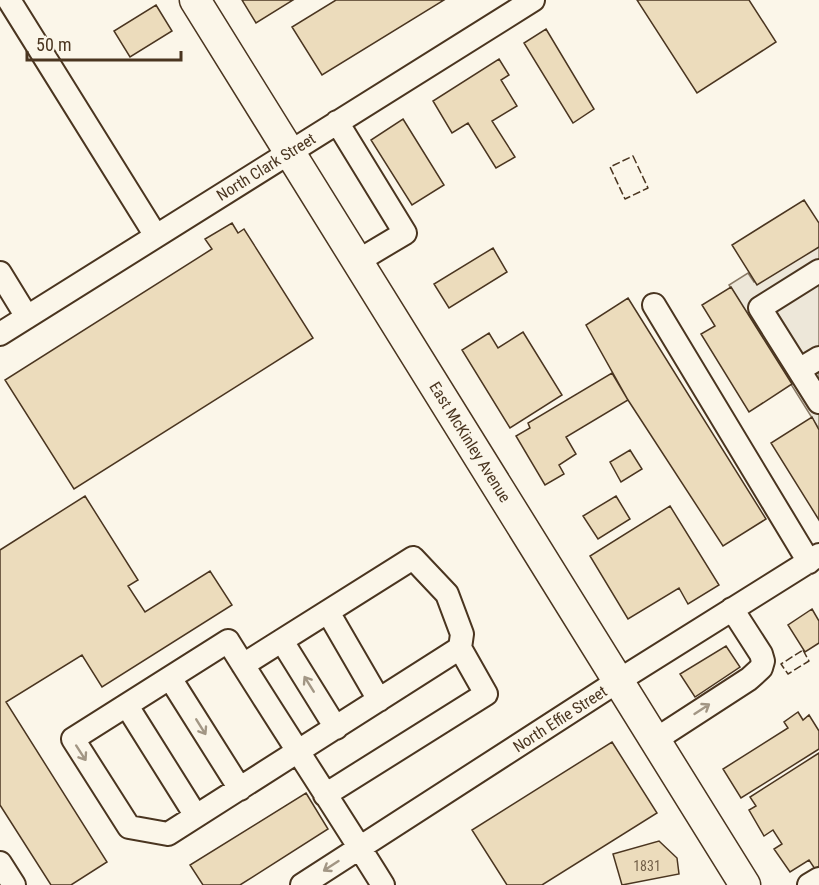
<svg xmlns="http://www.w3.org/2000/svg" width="819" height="885" viewBox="0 0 819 885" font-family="'Roboto Condensed',sans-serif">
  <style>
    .parking { fill: #ede7d9; stroke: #887966; stroke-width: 1.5 }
    .building { fill: #ecdcbc; stroke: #4a3520; stroke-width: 1.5 }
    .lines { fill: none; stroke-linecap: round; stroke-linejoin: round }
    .minor-casing { stroke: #4a3520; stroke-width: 26 }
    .major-casing { stroke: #4a3520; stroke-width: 33 }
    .minor { stroke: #fbf6e9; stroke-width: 22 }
    .major { stroke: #fbf6e9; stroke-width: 30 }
    .fence { stroke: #4a3520; stroke-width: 1.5; stroke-dasharray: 8 3; stroke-linecap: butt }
    .oneway { stroke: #a29684 }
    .labels { text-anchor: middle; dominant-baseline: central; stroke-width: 4.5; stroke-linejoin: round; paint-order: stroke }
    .number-label { font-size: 14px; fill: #725f47 }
    .street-label { font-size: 16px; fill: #4a3520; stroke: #fbf6e9 }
  </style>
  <rect width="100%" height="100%" fill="#fbf6e9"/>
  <!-- parking -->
  <path class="parking" d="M819,242v187l-90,-144 19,-12 6,9z"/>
  <!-- building -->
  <path class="building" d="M242,0h51l-37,23z
    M336,0h108l-122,75 -30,-48z
    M637,0h112l27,42 -79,51z
    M156,5l16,26 -42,26 -16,-26z
    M546,29l48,80 -21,14 -49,-80z
    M499,59l10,16 -8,5 16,26 -25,15 23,36 -19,11 -28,-45 -16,10 -19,-32z
    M403,119l41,66 -32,20 -41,-65z
    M804,200l15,23v24l-62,38 -25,-40z
    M232,223l6,10 6,-4 69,109 -239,151 -69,-109 207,-131 -7,-10z
    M493,248l14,24 -58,36 -15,-24z
    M731,287l61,97 -43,28 -48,-78 14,-8 -13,-21z
    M628,298l138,221 -43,27 -95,-146 -42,-75z
    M523,332l39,63 -52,33 -48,-78 27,-17 9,15z
    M612,373l16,27 -62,37 10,17 -17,11 5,9 -19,11 -29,-49 14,-8 -2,-5z
    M812,417l7,13v90l-48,-77z
    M630,450l12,19 -21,13 -11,-20z
    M85,496l53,84 -10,6 17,26 65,-41 22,34 -130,82 -20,-32 -76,47 101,160 -36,23h-20l-51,-80v-255z
    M616,496l14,23 -32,20 -15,-23z
    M670,506l49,79 -31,19 -9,-16 -51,31 -38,-63z
    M812,609l7,12v22l-14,9 -17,-27z
    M726,646l14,21 -45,30 -15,-23z
    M798,712l5,8 6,-5 10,16v18l-78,49 -18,-29 65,-41 -4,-6z
    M612,742l45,71 -115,72h-35l-35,-55z
    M819,753v113l-4,3 -6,-9 -19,12 -16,-23 8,-5 -9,-14 -9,6 -15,-26 7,-4 -6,-9z
    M306,793l22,36 -88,56h-37l-13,-20z
    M659,841l18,17 2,16 -57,11 -9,-31z"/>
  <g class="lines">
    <defs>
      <path id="minor" d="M9,0l147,236
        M337,122l68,111 -47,28
        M819,271l-59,37 59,94
        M0,273l27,44
        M654,305l155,257
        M0,334l533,-334
        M799,370l20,-12
        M328,612l51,88
        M282,641l54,87
        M243,665l170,-107 34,36 15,40 -2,14 -292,186 -39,-7 -56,-88 155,-98c51,82 104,162 155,244
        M170,678l70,111
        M127,706l69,110
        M655,740l94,-61 12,-11 2,-7 -2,-7 -29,-45
        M325,795l161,-101 -26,-46
        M0,863l14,22
        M302,885l316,-204 201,-126
        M809,885l10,-6"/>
      <path id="major" d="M195,0l550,885"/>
    </defs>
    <!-- minor casing -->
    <use href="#minor" class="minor-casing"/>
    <!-- major casing -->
    <use href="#major" class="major-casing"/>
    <!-- minor -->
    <use href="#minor" class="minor"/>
    <!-- major -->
    <use href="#major" class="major"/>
    <!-- fence -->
    <path class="fence" d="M633,156l15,32 -23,11 -15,-32z
      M803,650l6,11 -21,13 -7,-10z"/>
  </g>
  <!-- one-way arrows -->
  <defs><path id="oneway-shaft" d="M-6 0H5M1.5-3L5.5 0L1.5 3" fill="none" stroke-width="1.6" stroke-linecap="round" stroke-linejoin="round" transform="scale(1.5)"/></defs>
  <g class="oneway">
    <use href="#oneway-shaft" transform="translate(309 684) rotate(-122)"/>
    <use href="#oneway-shaft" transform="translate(702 709) rotate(-33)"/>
    <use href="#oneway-shaft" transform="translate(201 727) rotate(58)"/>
    <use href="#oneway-shaft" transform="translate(81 753) rotate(57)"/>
    <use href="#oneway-shaft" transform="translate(331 866) rotate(147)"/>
  </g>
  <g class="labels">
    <!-- number labels -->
    <g class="number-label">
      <text x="647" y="866">1831</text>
    </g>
    <!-- street labels -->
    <g class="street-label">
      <text transform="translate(266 167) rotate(-32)">North Clark Street</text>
      <text transform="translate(470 442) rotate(58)">East McKinley Avenue</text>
      <text transform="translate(560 719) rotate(-33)">North Effie Street</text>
    </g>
  </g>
  <!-- scale -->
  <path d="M27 51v9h154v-9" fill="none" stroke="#4a3520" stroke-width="3"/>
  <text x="36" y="51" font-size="18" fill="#4a3520" stroke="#fbf6e9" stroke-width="4.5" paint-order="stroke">50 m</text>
</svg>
